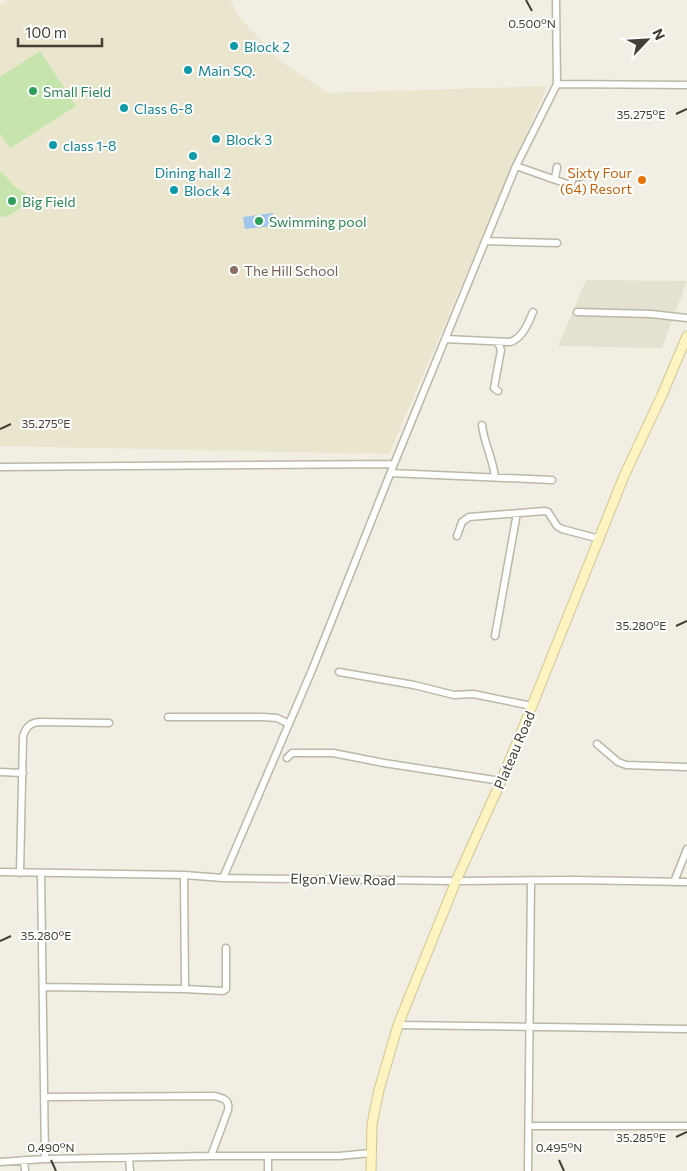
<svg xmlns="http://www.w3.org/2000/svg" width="687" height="1171" viewBox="0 0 687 1171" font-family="Commissioner,sans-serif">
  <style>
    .residential { fill: #e5e1d1 }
    .education { fill: #eae5cd }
    .green { fill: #c6e5ac }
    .water { fill: #a0c6ee }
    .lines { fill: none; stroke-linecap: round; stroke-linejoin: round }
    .street-casing { stroke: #bcb7a6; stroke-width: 9 }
    .secondary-casing { stroke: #d0c694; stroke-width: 11 }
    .street { stroke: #fff; stroke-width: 6 }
    .secondary { stroke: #fdf4c1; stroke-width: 9 }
    .ticks { fill: none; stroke: #433e33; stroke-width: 2 }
    .culture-dot { fill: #0f9aa8; stroke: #fff; stroke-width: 2 }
    .leisure-dot { fill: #2e9e5b; stroke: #fff; stroke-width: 2 }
    .food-dot { fill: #e8710a; stroke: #fff; stroke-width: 2 }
    .education-dot { fill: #8d6e63; stroke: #fff; stroke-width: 2 }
    .labels { text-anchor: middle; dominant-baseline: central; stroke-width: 4; stroke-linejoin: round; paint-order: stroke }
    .culture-label { font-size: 14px; fill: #0d838f; stroke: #fff; text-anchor: start }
    .leisure-label { font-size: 14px; fill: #27864d; stroke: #fff; text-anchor: start }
    .food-label { font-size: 14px; fill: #c56008; stroke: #fff; text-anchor: end }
    .education-label { font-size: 14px; fill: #785e54; stroke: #fff; text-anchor: start }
    .street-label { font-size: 14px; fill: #433e33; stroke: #fff }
    .ticks-label { font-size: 12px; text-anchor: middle; fill: #433e33; stroke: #fff; stroke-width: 4; stroke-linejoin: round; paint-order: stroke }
  </style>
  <rect width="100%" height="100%" fill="#f1eee3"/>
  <!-- residential -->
  <path class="residential" d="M586,280l101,1 -25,67 -104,-2z"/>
  <!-- education -->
  <path class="education" d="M8,0h222l9,17 41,44 48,32 219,-7 -158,368 -389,-8v-441z"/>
  <!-- green -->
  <path class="green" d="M40,51l36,55 -66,42 -10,-15v-56z
    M0,171c11,9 13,18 26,22l-6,16 -15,8h-5z"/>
  <!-- water -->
  <path class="water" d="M273,213l1,13 -29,3 -2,-12z"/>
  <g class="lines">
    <defs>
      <path id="street" d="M557,84l130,1
        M516,166l54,19 4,-9 6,1
        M555,179l2,-12
        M485,241l72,2
        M577,312l74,2 36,4
        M445,339l66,3c13,-6 17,-19 22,-30
        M498,391l-4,-3 7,-38 -3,-8
        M482,425c2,18 11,34 13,52
        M0,467l394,-3
        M391,473l161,7
        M457,536l5,-14 7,-5 76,-6 3,1 9,14 5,3 38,10
        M495,636l22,-123
        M339,672l75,13 40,10 19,-1 59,12
        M168,717h95l14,1 12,6
        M597,744l21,18 8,3 61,2
        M287,758l5,-5h41l51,10 117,18
        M0,772l23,1
        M0,872l184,3 39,3 233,3 118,-1 113,2
        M20,873l3,-137c3,-8 6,-13 16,-14l70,1
        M41,874l4,285
        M223,878l89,-208 82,-206 122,-298 41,-82 -1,-84
        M674,882l13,-33
        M43,987l142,2 -1,-114
        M185,989l38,2 3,-2v-41
        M398,1025l289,4
        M45,1097l169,-1c9,2 16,4 14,14l-17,46
        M529,1126h158
        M268,1157v14
        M129,1158l1,13
        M24,1160l1,11
        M0,1162l45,-3 166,-3h128l32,-3
        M528,1171l3,-291"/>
      <path id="secondary" d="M371,1171l1,-47 7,-34 19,-65 58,-144 45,-100 31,-75 92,-230 38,-81 25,-59"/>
    </defs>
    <!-- street casing -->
    <use href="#street" class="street-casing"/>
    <!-- secondary casing -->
    <use href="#secondary" class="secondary-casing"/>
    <!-- street -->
    <use href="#street" class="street"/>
    <!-- secondary -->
    <use href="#secondary" class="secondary"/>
  </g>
  <!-- ticks -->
  <path class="ticks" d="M526,0l6,11M676,114l11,-5M0,429l11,-5M676,626l11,-5M0,941l11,-5M676,1137l11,-5M51,1160l5,11M559,1160l5,11"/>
  <!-- markers -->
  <g class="culture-dot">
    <circle cx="234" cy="46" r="5"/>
    <circle cx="188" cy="70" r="5"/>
    <circle cx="124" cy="108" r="5"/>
    <circle cx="216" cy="139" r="5"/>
    <circle cx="53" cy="145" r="5"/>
    <circle cx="193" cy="156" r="5"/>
    <circle cx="174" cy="190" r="5"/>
  </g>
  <g class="leisure-dot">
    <circle cx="33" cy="91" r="5"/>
    <circle cx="12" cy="201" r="5"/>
    <circle cx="259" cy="221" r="5"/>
  </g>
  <circle class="food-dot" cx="642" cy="180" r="5"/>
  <circle class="education-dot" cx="234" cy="270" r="5"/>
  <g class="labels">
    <!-- culture labels -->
    <g class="culture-label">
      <text x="244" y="46">Block 2</text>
      <text x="198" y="70">Main SQ.</text>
      <text x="134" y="108">Class 6-8</text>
      <text x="226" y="139">Block 3</text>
      <text x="63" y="145">class 1-8</text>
      <text x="193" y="172" text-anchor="middle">Dining hall 2</text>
      <text x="184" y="190">Block 4</text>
    </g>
    <!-- leisure labels -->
    <g class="leisure-label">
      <text x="43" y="91">Small Field</text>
      <text x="22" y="201">Big Field</text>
      <text x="269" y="221">Swimming pool</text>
    </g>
    <!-- food labels -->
    <g class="food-label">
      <text x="632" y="172">Sixty Four<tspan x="632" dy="16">(64) Resort</tspan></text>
    </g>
    <!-- education labels -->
    <g class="education-label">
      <text x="244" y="270">The Hill School</text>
    </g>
    <!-- street labels -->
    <g class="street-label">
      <text transform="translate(514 750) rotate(-67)">Plateau Road</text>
      <text transform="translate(343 879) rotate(1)">Elgon View Road</text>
    </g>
  </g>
  <g class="ticks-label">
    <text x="532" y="28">0.500°N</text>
    <text x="641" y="119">35.275°E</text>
    <text x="46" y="428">35.275°E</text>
    <text x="641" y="630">35.280°E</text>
    <text x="46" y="940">35.280°E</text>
    <text x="641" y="1142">35.285°E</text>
    <text x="51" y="1152">0.490°N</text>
    <text x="559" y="1152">0.495°N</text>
  </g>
  <!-- north arrow -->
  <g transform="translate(647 40) rotate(65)" stroke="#ffffff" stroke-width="4" paint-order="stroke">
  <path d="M0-4L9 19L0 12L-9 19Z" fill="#433e33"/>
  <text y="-8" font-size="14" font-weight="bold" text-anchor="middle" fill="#433e33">N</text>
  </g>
  <!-- scale -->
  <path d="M18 38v8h84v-8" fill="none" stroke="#433e33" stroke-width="2.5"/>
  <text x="25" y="38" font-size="15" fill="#433e33" stroke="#ffffff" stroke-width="4" paint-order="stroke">100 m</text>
</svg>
